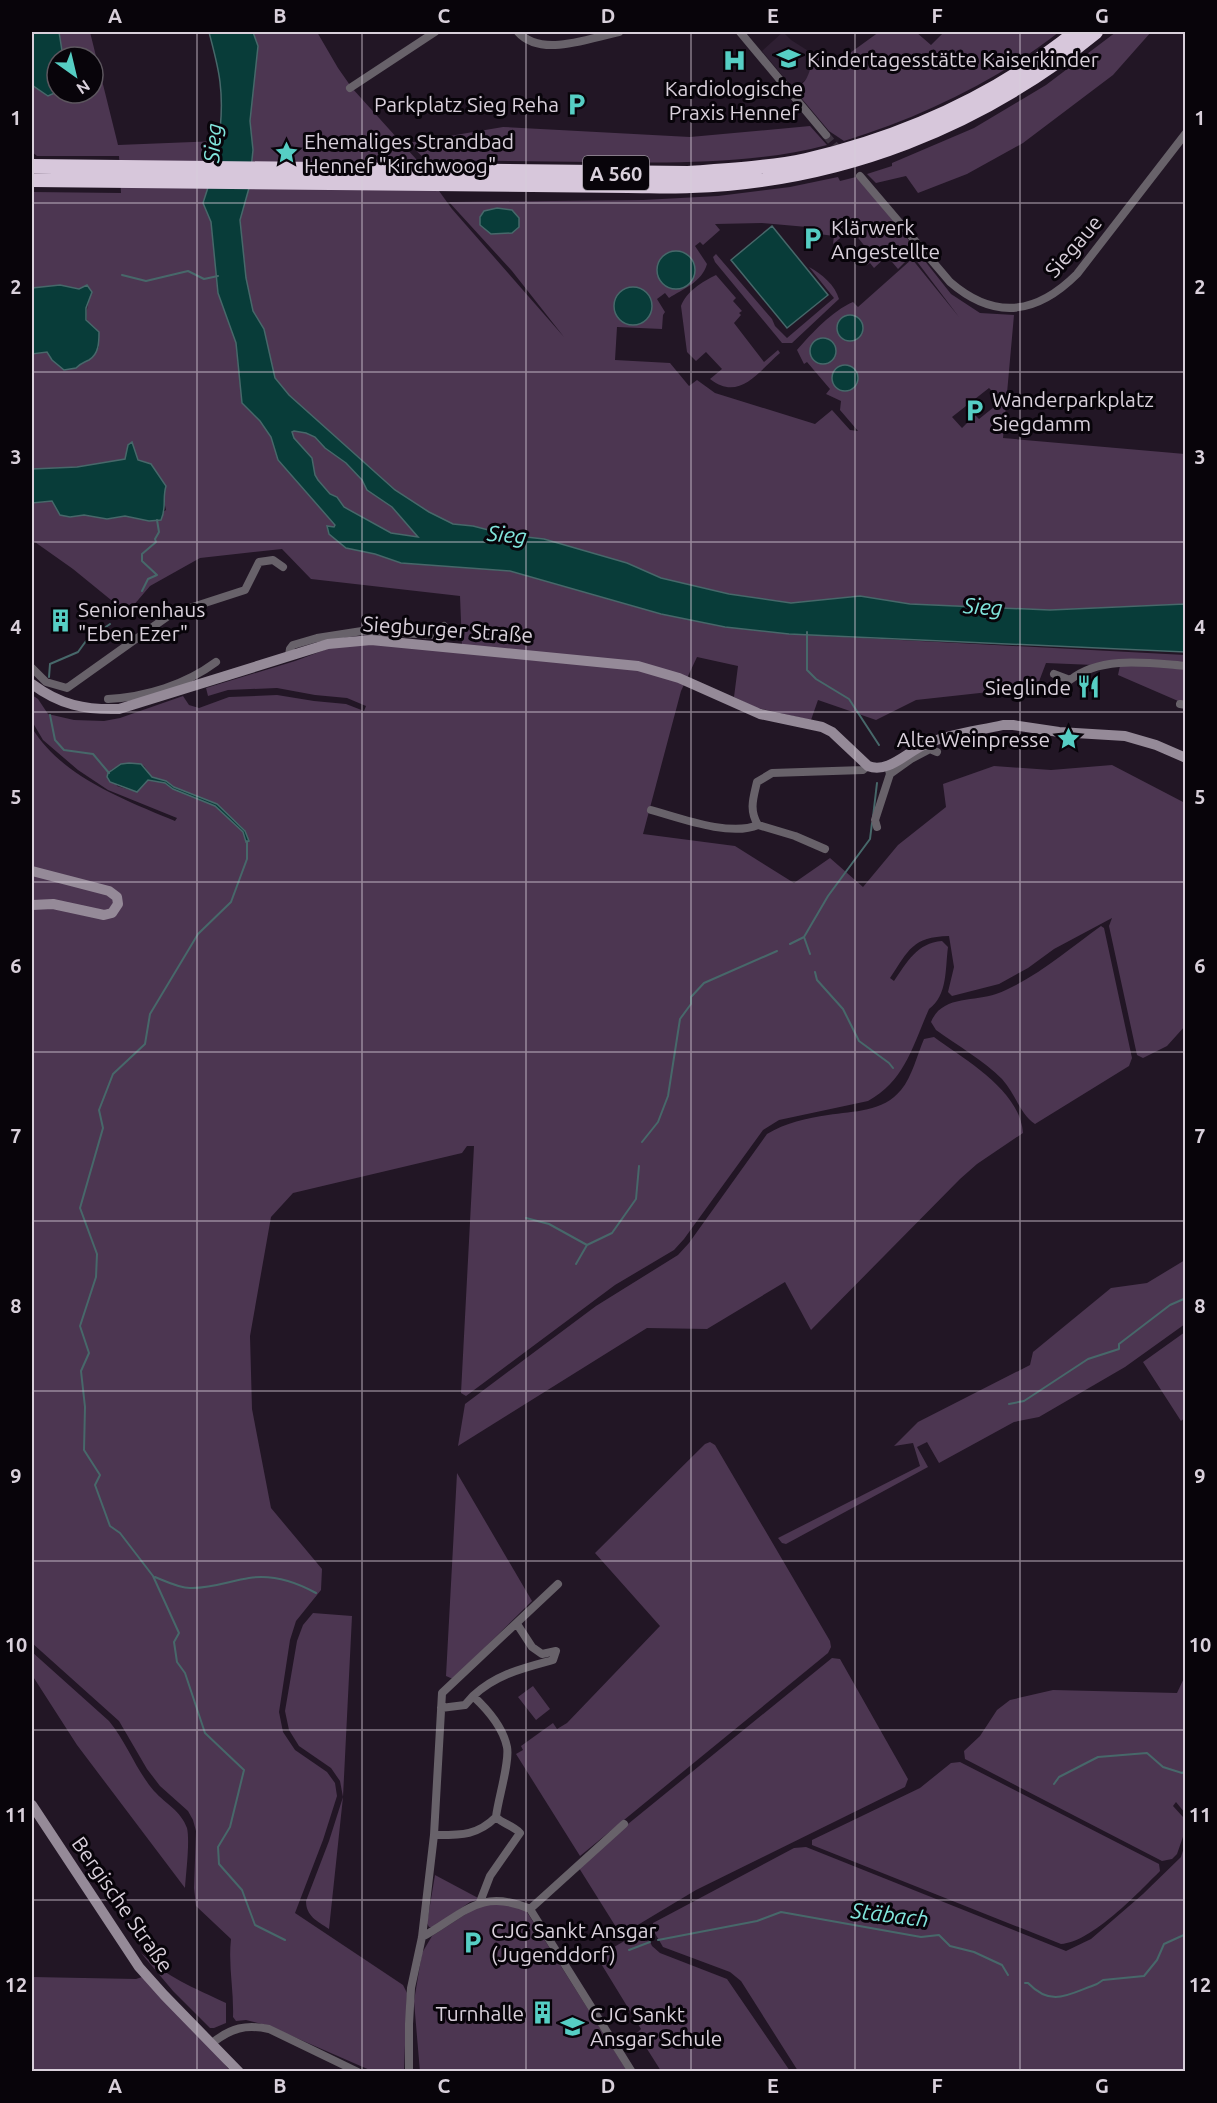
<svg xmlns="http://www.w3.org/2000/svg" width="1217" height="2103" viewBox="0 0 1217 2103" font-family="Ubuntu,sans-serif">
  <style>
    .built { fill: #2e1f32 }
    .green { fill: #4c3651; fill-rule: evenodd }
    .water { fill: #083c39; stroke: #47686a; stroke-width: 1.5; fill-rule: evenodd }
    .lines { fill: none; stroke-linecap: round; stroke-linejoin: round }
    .stream { stroke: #47686a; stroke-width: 2 }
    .minor-tunnel { stroke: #3d3240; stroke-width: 8; stroke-dasharray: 8 4; stroke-linecap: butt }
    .minor { stroke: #68626a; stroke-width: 8 }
    .secondary { stroke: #958a98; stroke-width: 10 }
    .motorway { stroke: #d7c7db; stroke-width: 14 }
    .grid { fill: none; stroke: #d9d0db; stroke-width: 1.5; stroke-opacity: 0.55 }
    .labels { text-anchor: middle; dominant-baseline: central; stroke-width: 6; stroke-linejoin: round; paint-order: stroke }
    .shield { fill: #08040a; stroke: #9a939c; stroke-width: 1.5 }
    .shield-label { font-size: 20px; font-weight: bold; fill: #d9d0db }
    .poi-label { font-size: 21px; fill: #d9d0db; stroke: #08040a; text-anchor: start }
    .street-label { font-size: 21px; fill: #d9d0db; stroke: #08040a }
    .water-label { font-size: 22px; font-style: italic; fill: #82e6dd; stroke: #08040a }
    .neatline { fill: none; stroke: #d9d0db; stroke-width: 2 }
    .grid-label { font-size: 20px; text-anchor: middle; font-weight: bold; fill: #d9d0db }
  </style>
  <rect width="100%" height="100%" fill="#221625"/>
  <!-- built -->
  <path class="built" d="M783,32l8,8 19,12 -2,14 2,2 -2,10 -12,9h-4l-30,-36z"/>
  <!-- green -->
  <path class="green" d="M59,32h31l28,113 100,-4 -9,45 -6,17 8,19 7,71 18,50 6,60 18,18 11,16 7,23 58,65 -2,3 41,26 26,9 109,8 151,43 64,13 64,7 396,21v49l-67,-29 3,-14 -27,4 -48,-2 -11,29h-46l-73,8 -40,20 -58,-20 -7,20 -54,-12 -23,-11 4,-31 -41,-9 -16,34 -38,143 92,12 59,37 36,-25 33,29 35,-42 48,-38 -3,-23 51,-18 57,4 61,-5 73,38v223l-18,20 -24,12 -6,-3 -28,-129 3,-8 -58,31 -26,19 -29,16 -47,12 -4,-4 6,-25 -5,-31c-37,1 -40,14 -59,42l4,3c13,-19 23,-38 48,-40l6,6c-3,22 0,48 -19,62 -16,36 -24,72 -61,92l-89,19 -16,10 -79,109 -10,11 -59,35 -149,111 -5,-3 13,-247h-7l-5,7 -169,40 -22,24 -21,119 2,73 19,99 51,61 -1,21 -25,31 -6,19 -11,72 4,20 12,18 32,22 8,11 2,13 -14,44 -28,73 108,72 4,8 -3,78h-32l-103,-45 -23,-6 -10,1 -3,-4c1,-26 -5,-52 -2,-78l-35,-33 -2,-18 2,-57 -3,-11 -5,-9 -28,-25 -13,-17 -28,-48 -87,-78v-915c30,49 93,72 143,93l2,-3 -69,-28 -30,-20 -35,-30 -10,-17 -1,-28 6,4 10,15 26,6 30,1 16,-3 63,-22 6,9 10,3 30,-11 48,-2 37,6 32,3 18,7 2,-5 -19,-8 -32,-3 -38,-7 -49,2 -20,6 -2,-8 89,-27 70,-26 97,11 -2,-50 -149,-17 -29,-30 -82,9 -50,28 -23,27 -54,-44 -41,-29v-37l20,-2 18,16 14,-2 23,4 18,-3 24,5 17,-11 -3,-14 -35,-51 -3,14 -48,8 -45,2v-115c4,-1 10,-2 15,-2 24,2 35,23 52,-5 -12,-24 -17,-28 -7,-55l-32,-7 -28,3v-96l89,1 -2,-37h-82l-5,-4v-67l16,11 9,-4 36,1v-36h-30zM137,763l7,3 8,11 14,4 8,6 43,17 28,26 1,11 -3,-9 -28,-26 -42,-17 -8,-6 -17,-3 -11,12 -20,-6 -6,-16 10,-6z
    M253,32h64l21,36 14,20 64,71 36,50 112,128 -52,-66 -63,-69 194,-2 75,-4 72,-9 48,-10 2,4 16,-4 9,8 86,109 29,19 34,2 -11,123 182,16v150l-135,6 -140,-6 -50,-8 -69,7 -62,-9 -68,-16 -34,-15 -154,-37 -20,-2 -24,-12 -34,-22 -106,-95 -14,-17 -11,-49 -11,-18 -7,-33 -6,-58 9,-32 4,-38 -3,-29 8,-75zM762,223l45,4 4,6 23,3 -1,8 18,-15 16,20 -8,7 8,9 3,-2 4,5 13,-12 11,13 14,-14 47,62 -47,-58 -54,48 -5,-5c-21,9 -41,31 -56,48l7,14 3,-2 23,27 -4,5 15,7 -1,9 18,21 -8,-1 -18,-20 -17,14 -100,-31 -18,-13 -8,6 -19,-23 -55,-3 2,-33 45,2 1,-14 2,-3 -8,-13 8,-6 4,5c14,-9 33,-16 38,-34l-12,-18 5,-4 3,3 17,-15 -5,-6zM989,388l6,6 -1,13 -15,12 -4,-4 -13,13 -10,-11z
    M879,32h37l15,13 13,-13h115c-64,50 -138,85 -215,109l-15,-10 -37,-44c11,0 16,-9 18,-18l-2,-3 2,-14 33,6z
    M1116,32h35l-38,43 -90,68 -56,31 -49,19 -12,-17 -30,7 -9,-9 25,-8v-3l82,-35 72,-43z
    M810,126l17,19c-77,20 -156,18 -236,17 -55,-1 -110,-1 -165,-2l-18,-17 95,-16 187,10z
    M716,254l56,65 3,7 12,12 47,-40 -25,-31c13,7 26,18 30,32l-47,44h-10l-67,-81 -2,-5z
    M716,275l20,23 -3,3 9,10 -3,2 2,2 -7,8 30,39 14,-12 2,3c-22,19 -41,49 -70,26l12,-10 -16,-17 -10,9 -9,-9 -6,-46c5,-14 22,-25 35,-31z
    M294,431l12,2 9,4 10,11 21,15 21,23 25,20 27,31 -28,-4 -48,-26 -6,-10 -7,-3 -12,-14 -3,-5 -3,-17 -18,-20 -3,-6z
    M1101,926l3,2 28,130 -3,8 -94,58c-15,-10 -20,-31 -33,-45 -18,-18 -45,-34 -66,-49l-5,-8c11,-27 43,-20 65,-28 36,-13 73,-45 105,-68z
    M934,1037c31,23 86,53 89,96l-46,31 -17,15 -149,151 -26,-48 -78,47 -60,-1 -189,118 7,-42 131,-98 82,-51 11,-12 78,-109c18,-11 40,-16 61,-19 26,-4 55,-3 73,-25 11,-13 16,-35 23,-51z
    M1185,1260v64l-60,43 -86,50 -25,5 -75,41 -12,-21 -10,5 11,20 -142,77 -4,-1 -4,-5 142,-72 -7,-23 -19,3 24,-24 112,-57 3,-13 78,-64 36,-5z
    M1185,1332l1,85 -5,4 -38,-59z
    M710,1442l5,3 115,196 1,6 -3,6 -248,203 -64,-102 7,-4 -2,-4 32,-23 4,6 10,-6 93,-97 -65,-73 110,-109z
    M457,1473l75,128 -79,78 -7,-3z
    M313,1613l39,3 -9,181 -14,132c-12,-8 -23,-13 -23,-28l23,-60 14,-44 -3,-16 -9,-13 -32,-22 -10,-16 -4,-19 12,-70 6,-16z
    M32,1652l77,69c18,22 27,49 45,70 12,13 27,20 33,37 3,13 -1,45 -2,60l-108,-143 -45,-70z
    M832,1658l8,1 68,120 -3,8 -209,103 -75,45 -42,-67 49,-44z
    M1185,1676v137l-9,-11 -3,4 10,11 2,14 -8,23 -5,5 -10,2 -197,-102 -1,-8 16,-15 17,-26 13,-10 43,-10 124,3z
    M533,1686l17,23 -14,11 -18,-23z
    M960,1762l199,102 1,7c-22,22 -68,71 -99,73l-249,-99v-5l108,-52 31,-25z
    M1185,1844v227h-387l-57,-90 -11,-9 -67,-25 -10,-17v-7l141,-75 12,-1 260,104 25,-12 52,-45 38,-37z
    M435,1875l45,24 -10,3 -36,25h-5l-2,-4z
    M480,1905h26l19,4 102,162 -207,1 -6,-71 8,-48 10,-17z
    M638,1933l9,2 5,11 8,7 67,26 63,92h-129l-24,-38 4,-4 -44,-72z
    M141,1953c26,24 53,35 85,50v20l-12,5h-4l-37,-37z
    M32,1977l104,2 6,-2 73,75 15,19 -198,1z"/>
  <!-- water -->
  <path class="water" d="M32,32h27l4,25h-6v35l-9,4 -16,-11z
    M209,32h44l5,14 -8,75 3,29 -4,38 -9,32 6,58 7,33 11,18 11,49 14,17 106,95 34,22 24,12 20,2 35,9 36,4 83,24 34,15 68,16 62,9 69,-7 50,8 140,6 135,-6v48l-396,-18 -64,-7 -64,-13 -151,-43 -109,-8 -26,-9 -29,-6 -17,-14 -2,-8 7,1 1,-2 -57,-65 -7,-23 -11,-16 -18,-18 -6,-60 -18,-50 -7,-71 -8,-19c13,-38 22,-80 17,-121 -2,-17 -7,-34 -11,-50zM294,431l12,2 9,4 10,11 21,15 16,17 5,10 25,17 26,30 -27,-4 -47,-26 -7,-10 -7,-3 -12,-14 -3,-5 -3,-17 -18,-20 -2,-6z
    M497,208l15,2 7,8v9l-7,6 -21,1 -11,-9v-8l4,-6z
    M772,226l56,69 -41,33 -56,-68z
    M657 270a19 19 0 1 1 38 0a19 19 0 1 1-38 0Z
    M60,285l19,4 8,-4 5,7 -6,16v12l13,12c0,10 0,22 -10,28 -6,3 -8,3 -13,8l-12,2 -12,-10 -5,-8 -15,2v-66z
    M614 306a19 19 0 1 1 38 0a19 19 0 1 1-38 0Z
    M837 328a13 13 0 1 1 26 0a13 13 0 1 1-26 0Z
    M810 351a13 13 0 1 1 26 0a13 13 0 1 1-26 0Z
    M832 378a13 13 0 1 1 26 0a13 13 0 1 1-26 0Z
    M132,442l6,18 13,4 15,22c-4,13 1,21 -5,34l-12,1 -24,-5 -18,3 -23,-4 -14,2 -10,-2 -8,-14 -20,2v-34l45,-2 48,-8 3,-14z
    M129,763l12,1 11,13 14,4 8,6 43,17 28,27 4,10 -3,1 -3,-10 -28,-26 -42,-17 -8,-6 -17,-3 -11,12 -27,-10 -3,-5 1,-4 13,-9z"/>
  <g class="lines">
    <!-- stream -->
    <path class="stream" d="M122,275l24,6 42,-10 16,8 14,-3
      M142,591l6,-12 9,-4 -15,-14v-7l14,-12 -1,-3 4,-7 -2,-12
      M807,632v38l9,9 33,20 30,46
      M49,677l1,-13 28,-12 8,-11 24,-17
      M50,715l5,25 9,10 29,4 16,19
      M873,817l4,-34
      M247,841v18l-16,43 -33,32 -48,80 -5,30 -32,30 -14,36 4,18 -23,80 17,46 -1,23 -16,49 9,27 -8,18 4,36 -1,43 16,25 -5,10 15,41 10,7 33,43 26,57 -5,9 3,20 8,11 20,60 39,37 -14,57 -12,20 1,17 23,26 13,35 30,15
      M804,937l6,17
      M790,944l14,-7 24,-41 42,-57 2,-16
      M815,972l2,8 26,29 16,32 30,22 4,5
      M642,1142l16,-20 10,-26 12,-77 11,-15v-7l13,-14 73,-32
      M526,1218l23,6 38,21
      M576,1264l11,-19 25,-12 24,-34 3,-33
      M1009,1404l15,-3 64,-42 31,-10v-5l51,-39 16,-7
      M155,1577c10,4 24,11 35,11 20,1 40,-7 59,-10 24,-4 47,4 67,15
      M1054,1784l5,-7 39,-20 49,-4 16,14 19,6 4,-2
      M658,1940l99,-19 24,-9 140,25 18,-2 11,11 24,6 28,13 6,10
      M629,1950l21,-8
      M1025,1983h3c24,25 41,11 69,1l6,-4 41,-4 13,-16 7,-16 22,-10"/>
    <!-- minor-tunnel -->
    <path class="minor-tunnel" d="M826,135l14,17"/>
    <!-- minor -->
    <path class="minor" d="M518,32c23,26 71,6 101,0
      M740,32l86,103
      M350,88l85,-56
      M860,176l90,106c44,38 86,33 127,-8l109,-141
      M289,655l1,-6 3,-4 24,-7 45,-7 74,4 8,-9
      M32,668l14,14 21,6 104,-74 74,-24 14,-28 14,-2 10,7
      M1054,674l16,6c31,-25 79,-17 116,-14
      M108,699c38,-2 77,-14 108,-37
      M1180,704l6,1
      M890,774l21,-15 19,-10 7,3
      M651,810c29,8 79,27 107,15
      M877,827l-2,-7 15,-46 -2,-8
      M825,849l-30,-13 -37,-11c-9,-15 -5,-26 -1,-43l15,-9 91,-3 5,-4
      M473,1696c23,-22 51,-28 80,-36l3,-9 -14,3 -10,-7 -15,-23
      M441,1708l24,-3 8,-9c14,13 30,31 34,51 3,15 -9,52 -11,70 7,7 16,8 24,16l-30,43 -10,26
      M434,1835c26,0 43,1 62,-18
      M530,1909l94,-85
      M422,1937c41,-22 57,-50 108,-28l102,163
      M212,2043c19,-15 34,-19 57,-14l89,43
      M409,2072v-48l2,-36 11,-51 12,-102 8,-142 116,-109"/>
    <!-- secondary -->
    <path class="secondary" d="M32,684c28,21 53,26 87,25l209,-65 43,-4 267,26 41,12 81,36 62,13 10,5 36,34c20,8 39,-14 56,-21 24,-11 53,-14 79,-20h10l46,7 66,4 31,9 30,13
      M32,871l77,20 8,6 1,7 -6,9 -8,2 -51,-11 -21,1
      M32,1805l107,162 25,28 75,77"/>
    <!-- motorway -->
    <path class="motorway" d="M32,166l656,7c39,-3 80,-5 118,-13 99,-23 191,-65 270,-128
      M32,180l596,6c21,0 42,1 63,0 150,-5 290,-60 405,-154"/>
  </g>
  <!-- grid -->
  <path class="grid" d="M197,32v2040M362,32v2040M526,32v2040M691,32v2040M855,32v2040M1020,32v2040M32,203h1154M32,372h1154M32,542h1154M32,712h1154M32,882h1154M32,1052h1154M32,1221h1154M32,1391h1154M32,1561h1154M32,1730h1154M32,1900h1154"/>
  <!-- icons -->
  <defs>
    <symbol id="school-bare" viewBox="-9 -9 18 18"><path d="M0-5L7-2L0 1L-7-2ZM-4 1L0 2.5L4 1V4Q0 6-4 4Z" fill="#56cec4" stroke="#08040a" stroke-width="2.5" paint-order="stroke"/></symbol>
    <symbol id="hospital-bare" viewBox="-9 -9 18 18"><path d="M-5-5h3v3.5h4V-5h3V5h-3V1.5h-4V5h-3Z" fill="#56cec4" stroke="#08040a" stroke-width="2.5" paint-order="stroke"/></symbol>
    <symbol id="parking-bare" viewBox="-9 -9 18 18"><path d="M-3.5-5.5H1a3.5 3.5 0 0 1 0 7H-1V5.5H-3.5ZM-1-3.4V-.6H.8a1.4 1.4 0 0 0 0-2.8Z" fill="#56cec4" stroke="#08040a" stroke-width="2.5" paint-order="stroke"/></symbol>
    <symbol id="sight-bare" viewBox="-9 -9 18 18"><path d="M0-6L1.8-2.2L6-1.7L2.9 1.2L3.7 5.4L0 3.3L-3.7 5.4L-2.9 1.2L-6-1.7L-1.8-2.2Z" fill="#56cec4" stroke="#08040a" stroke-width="2.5" paint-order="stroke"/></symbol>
    <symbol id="building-bare" viewBox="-9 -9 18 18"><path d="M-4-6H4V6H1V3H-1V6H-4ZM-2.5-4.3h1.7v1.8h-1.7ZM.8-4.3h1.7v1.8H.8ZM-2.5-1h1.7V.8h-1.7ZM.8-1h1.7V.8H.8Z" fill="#56cec4" stroke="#08040a" stroke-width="2.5" paint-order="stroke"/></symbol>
    <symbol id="restaurant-bare" viewBox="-9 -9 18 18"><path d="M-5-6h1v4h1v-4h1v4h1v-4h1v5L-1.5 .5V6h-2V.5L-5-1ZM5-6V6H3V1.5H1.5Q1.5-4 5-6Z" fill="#56cec4" stroke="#08040a" stroke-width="2.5" paint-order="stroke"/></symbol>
  </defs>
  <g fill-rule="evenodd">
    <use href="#school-bare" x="772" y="42" width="33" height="33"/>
    <use href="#hospital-bare" x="718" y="44" width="33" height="33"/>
    <use href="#parking-bare" x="560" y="88" width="33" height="33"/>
    <use href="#sight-bare" x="270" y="136" width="33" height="33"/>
    <use href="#parking-bare" x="796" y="222" width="33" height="33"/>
    <use href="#parking-bare" x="958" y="394" width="33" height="33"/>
    <use href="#building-bare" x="44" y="604" width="33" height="33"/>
    <use href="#restaurant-bare" x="1072" y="670" width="33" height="33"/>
    <use href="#sight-bare" x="1052" y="722" width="33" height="33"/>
    <use href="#parking-bare" x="456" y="1926" width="33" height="33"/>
    <use href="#building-bare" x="526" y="1996" width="33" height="33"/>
    <use href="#school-bare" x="556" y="2010" width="33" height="33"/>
  </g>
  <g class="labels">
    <!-- shield labels -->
    <rect class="shield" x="583" y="156" width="66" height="34" rx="4.5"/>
    <g class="shield-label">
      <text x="616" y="173">A 560</text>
    </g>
    <!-- poi labels -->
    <g class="poi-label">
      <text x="807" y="59">Kindertagesstätte Kaiserkinder</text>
      <text x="734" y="88" text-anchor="middle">Kardiologische<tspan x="734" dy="24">Praxis Hennef</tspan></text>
      <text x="559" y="104" text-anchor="end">Parkplatz Sieg Reha</text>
      <text x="304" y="141">Ehemaliges Strandbad<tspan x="304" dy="24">Hennef "Kirchwoog"</tspan></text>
      <text x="831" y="227">Klärwerk<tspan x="831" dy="24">Angestellte</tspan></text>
      <text x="992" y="399">Wanderparkplatz<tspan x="992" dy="24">Siegdamm</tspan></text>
      <text x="78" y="609">Seniorenhaus<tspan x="78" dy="24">"Eben Ezer"</tspan></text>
      <text x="1071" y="687" text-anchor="end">Sieglinde</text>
      <text x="1050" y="739" text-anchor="end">Alte Weinpresse</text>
      <text x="491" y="1930">CJG Sankt Ansgar<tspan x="491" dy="24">(Jugenddorf)</tspan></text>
      <text x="524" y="2013" text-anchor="end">Turnhalle</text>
      <text x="590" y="2014">CJG Sankt<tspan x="590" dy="24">Ansgar Schule</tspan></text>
    </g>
    <!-- street labels -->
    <g class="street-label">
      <text transform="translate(1073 246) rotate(-49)">Siegaue</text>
      <text transform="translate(448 629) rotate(4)">Siegburger Straße</text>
      <text transform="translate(123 1904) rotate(55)">Bergische Straße</text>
    </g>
    <!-- water labels -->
    <g class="water-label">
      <text transform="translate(212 143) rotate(-86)">Sieg</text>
      <text transform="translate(507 534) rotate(6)">Sieg</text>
      <text transform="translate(983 606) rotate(4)">Sieg</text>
      <text transform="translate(890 1914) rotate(7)">Stäbach</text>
    </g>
  </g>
  <!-- border -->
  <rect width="1217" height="2103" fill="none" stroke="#08040a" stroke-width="66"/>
  <!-- north arrow -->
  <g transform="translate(75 75) rotate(146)"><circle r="28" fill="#08040a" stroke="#5c565e" stroke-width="1.5"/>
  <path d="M0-4.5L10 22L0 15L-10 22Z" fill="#56cec4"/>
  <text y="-9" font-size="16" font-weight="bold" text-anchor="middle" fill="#d9d0db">N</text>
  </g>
  <rect x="33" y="33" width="1151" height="2037" class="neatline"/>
  <g class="grid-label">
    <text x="115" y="23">A</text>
    <text x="280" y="23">B</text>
    <text x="444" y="23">C</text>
    <text x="608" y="23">D</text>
    <text x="773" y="23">E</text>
    <text x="937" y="23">F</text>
    <text x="1102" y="23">G</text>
    <text x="16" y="125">1</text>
    <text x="1200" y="125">1</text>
    <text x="16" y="294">2</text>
    <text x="1200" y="294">2</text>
    <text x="16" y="464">3</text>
    <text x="1200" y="464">3</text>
    <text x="16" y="634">4</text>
    <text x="1200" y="634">4</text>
    <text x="16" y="804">5</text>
    <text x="1200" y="804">5</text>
    <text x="16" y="973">6</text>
    <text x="1200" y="973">6</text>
    <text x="16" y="1143">7</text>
    <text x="1200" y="1143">7</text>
    <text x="16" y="1313">8</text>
    <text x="1200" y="1313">8</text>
    <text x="16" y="1483">9</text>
    <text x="1200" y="1483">9</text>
    <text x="16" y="1652">10</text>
    <text x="1200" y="1652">10</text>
    <text x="16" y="1822">11</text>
    <text x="1200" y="1822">11</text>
    <text x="16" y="1992">12</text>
    <text x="1200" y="1992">12</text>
    <text x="115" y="2093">A</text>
    <text x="280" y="2093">B</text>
    <text x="444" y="2093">C</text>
    <text x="608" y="2093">D</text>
    <text x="773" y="2093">E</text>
    <text x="937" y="2093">F</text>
    <text x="1102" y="2093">G</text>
  </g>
</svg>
